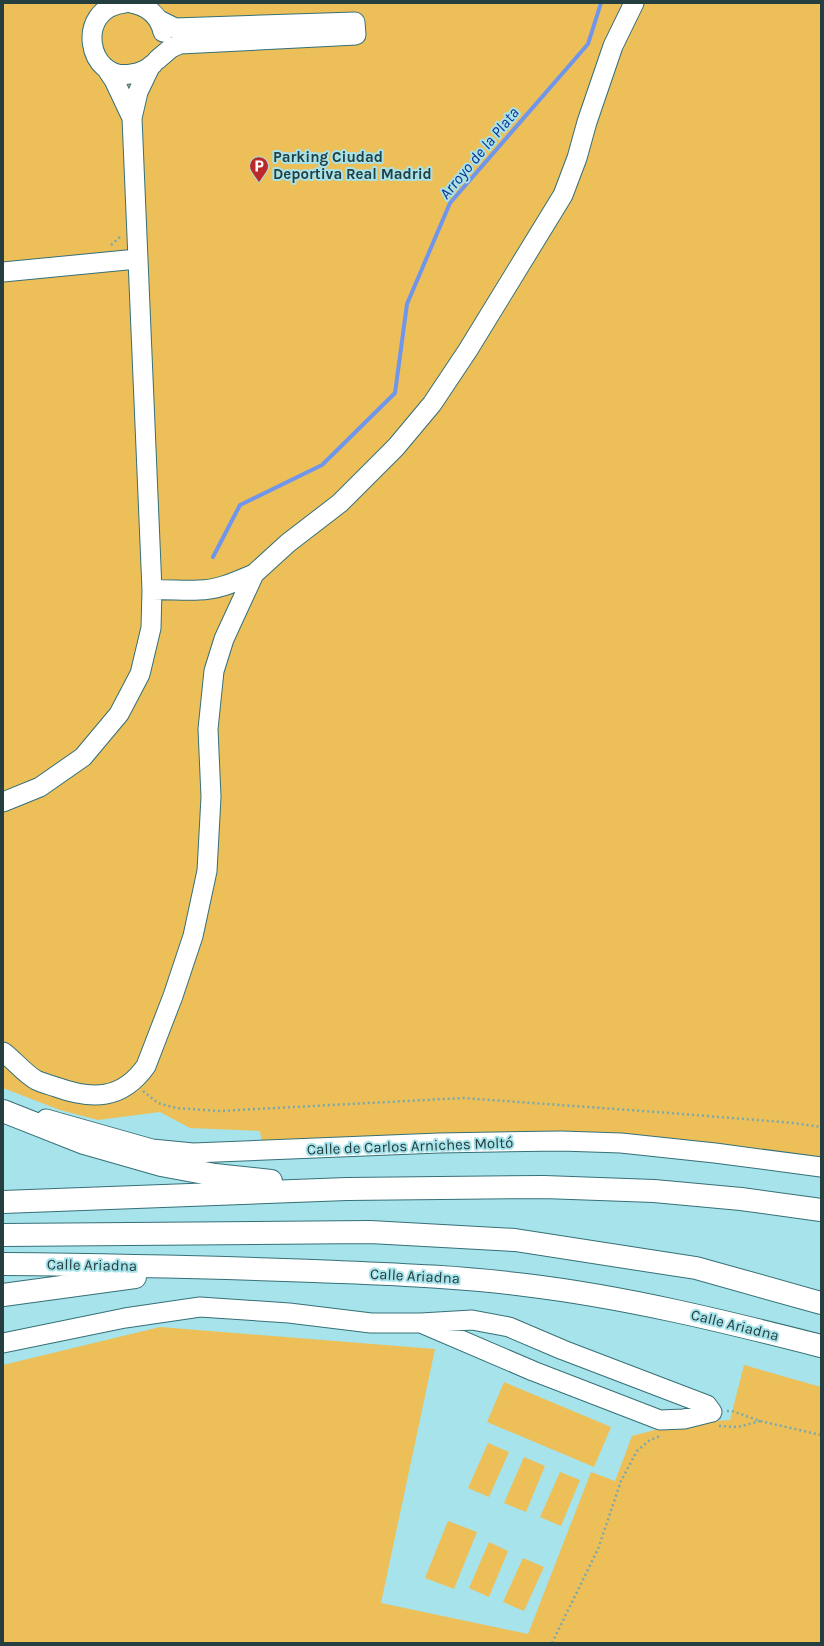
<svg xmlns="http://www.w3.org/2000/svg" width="824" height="1646" viewBox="0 0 824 1646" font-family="Karla,sans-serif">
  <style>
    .green { fill: #ecbf59 }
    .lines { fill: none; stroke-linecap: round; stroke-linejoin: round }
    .stream { stroke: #7096eb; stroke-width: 4 }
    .minor-casing { stroke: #367077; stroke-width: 21 }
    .highway-casing { stroke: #367077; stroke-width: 24 }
    .path { stroke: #79a9ae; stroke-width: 2.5; stroke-dasharray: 2 3; stroke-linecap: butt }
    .minor { stroke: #fff; stroke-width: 19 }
    .highway { stroke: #fff; stroke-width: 22 }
    .labels { text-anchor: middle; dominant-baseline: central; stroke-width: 4; stroke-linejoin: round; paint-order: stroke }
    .poi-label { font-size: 15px; font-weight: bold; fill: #253e40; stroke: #a7e3ea; text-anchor: start }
    .street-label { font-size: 15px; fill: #253e40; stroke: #a7e3ea }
    .water-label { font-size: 16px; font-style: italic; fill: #112f90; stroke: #a7e3ea }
  </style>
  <rect width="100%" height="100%" fill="#a7e3ea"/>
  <!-- green -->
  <path class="green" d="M3,3h818v1156l-48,-8 -511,-8 -2,-12 -70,-3 -30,-16 -62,8 -38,-10 -57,-22z
    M160,1327l275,22 -54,254 147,31 63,-162 24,9 17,-45 49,-13 49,-3 14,-55 77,22v256h-818v-278z
    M504,1382l107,45 -17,40 -107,-45z
    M488,1443l21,9 -20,45 -21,-9z
    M524,1457l21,9 -19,46 -22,-9z
    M560,1472l20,8 -19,46 -21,-9z
    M448,1521l29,11 -23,57 -29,-11z
    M489,1542l19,9 -19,46 -20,-9z
    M523,1558l21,9 -20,44 -21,-9z"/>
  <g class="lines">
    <!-- stream -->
    <path class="stream" d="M213,557l27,-52 82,-40 73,-72 12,-89 43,-101 138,-159 13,-41"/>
    <defs>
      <path id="minor" d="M125,3c-51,5 -38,79 6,71 9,-1 16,-4 22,-10
        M131,3c16,3 28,12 32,29
        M157,60l14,-12 9,-4 176,-9 -1,-13 -180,6 -16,-8
        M106,68l8,12 18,38
        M3,272l134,-13
        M152,590c16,-1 31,1 47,0 19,0 38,-9 55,-16
        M3,802l37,-15 43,-30 36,-43 21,-40 11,-46 1,-38 -20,-472 6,-26 12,-25
        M3,1052c11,8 21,21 33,28 6,3 14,5 20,7 36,13 66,13 90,-21l27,-70 20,-60 14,-65 4,-74 -3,-68 6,-58 10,-32 30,-65 34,-31 52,-40 56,-56 36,-43 36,-54 95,-155 14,-37 10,-36 26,-76 21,-43
        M46,1119l106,30 41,4 246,-10 122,-2 60,2 94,10 106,14
        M472,1320l37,7 54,23 144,55 5,7 -28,7 -24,1 -127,-49 -112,-48z
        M3,1343l122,-25 75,-11 89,6 82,10h50"/>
      <path id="highway" d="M3,1111l81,32 77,22 54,10 56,6
        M3,1202l344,-13 197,-2 110,4 87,8 80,11
        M3,1235l367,-3 145,8 181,28 125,35
        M3,1264c104,1 207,3 311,7 70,3 141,5 211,14 100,12 198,36 296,61
        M3,1295l132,-18"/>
    </defs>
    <!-- minor casing -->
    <use href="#minor" class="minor-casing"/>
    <!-- highway casing -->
    <use href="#highway" class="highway-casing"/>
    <!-- path -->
    <path class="path" d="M111,245l9,-8
      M143,1091l15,12 18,5 43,3 244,-13 194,14 137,11 27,4
      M727,1411h5l28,10 61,14
      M719,1426l19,1 22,-6
      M552,1643l46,-94 23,-68 16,-30 13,-11 10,-4"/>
    <!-- minor -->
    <use href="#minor" class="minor"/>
    <!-- highway -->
    <use href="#highway" class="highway"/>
  </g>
  <!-- icons -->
  <defs>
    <symbol id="parking-pin" viewBox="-11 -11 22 30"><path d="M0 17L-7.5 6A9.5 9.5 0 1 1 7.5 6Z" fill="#ba2a2d" stroke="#a7e3ea"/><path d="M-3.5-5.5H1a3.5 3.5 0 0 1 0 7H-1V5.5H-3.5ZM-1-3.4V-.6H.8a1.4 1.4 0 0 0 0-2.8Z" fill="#fff"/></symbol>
  </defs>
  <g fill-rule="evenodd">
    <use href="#parking-pin" x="248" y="155" width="22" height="30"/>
  </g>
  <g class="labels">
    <!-- poi labels -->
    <g class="poi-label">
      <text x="273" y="157">Parking Ciudad<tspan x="273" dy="17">Deportiva Real Madrid</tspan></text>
    </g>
    <!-- street labels -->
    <g class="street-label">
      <text transform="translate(410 1146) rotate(-2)">Calle de Carlos Arniches Moltó</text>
      <text transform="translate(92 1265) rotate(1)">Calle Ariadna</text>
      <text transform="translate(415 1276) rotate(3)">Calle Ariadna</text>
      <text transform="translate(735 1325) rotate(14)">Calle Ariadna</text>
    </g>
    <!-- water labels -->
    <g class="water-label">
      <text transform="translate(479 153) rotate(-50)">Arroyo de la Plata</text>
    </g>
  </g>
  <!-- border -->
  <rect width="824" height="1646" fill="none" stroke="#253e40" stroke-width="8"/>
</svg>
